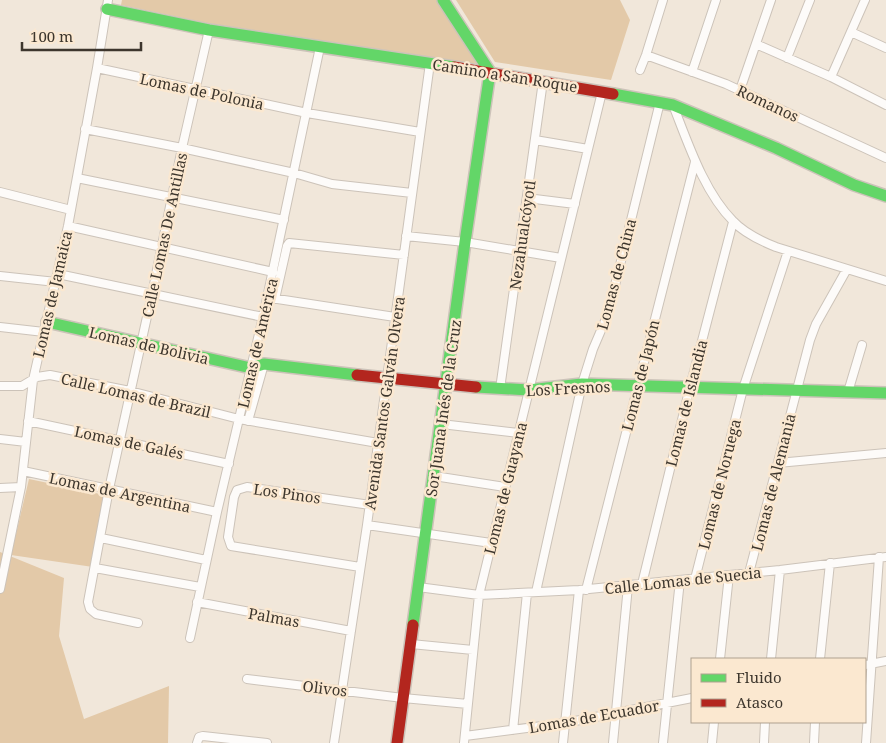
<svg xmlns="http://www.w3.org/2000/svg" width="886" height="743" viewBox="0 0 886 743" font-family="'Noto Serif',serif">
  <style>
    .green { fill: #e3c9a8 }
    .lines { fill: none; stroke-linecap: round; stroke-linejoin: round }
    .street-casing { stroke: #ccc3b9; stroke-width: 10 }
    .fast-casing { stroke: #ccc3b9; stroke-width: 14 }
    .jam-casing { stroke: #ccc3b9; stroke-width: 14 }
    .street { stroke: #fdfbf9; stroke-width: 8 }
    .fast { stroke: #63d668; stroke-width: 11 }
    .jam { stroke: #b3261e; stroke-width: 11 }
    .labels { text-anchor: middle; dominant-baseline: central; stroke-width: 5; stroke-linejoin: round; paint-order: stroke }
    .street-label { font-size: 15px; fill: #3d362d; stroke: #fbe8d0 }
  </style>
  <rect width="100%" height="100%" fill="#f1e7da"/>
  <!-- green -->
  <path class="green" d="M122,0h315l40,64 -270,-41 -86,-18z
    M456,0h164l10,20 -19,60 -116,-18z
    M29,479l76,16 -12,72 -82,-12z
    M0,552l64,26 -5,58 25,83 85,-33 -1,57h-168z"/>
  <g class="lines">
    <defs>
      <path id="street" d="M851,32l35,16
        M756,44l75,33 55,28
        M646,55l80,29 160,74
        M787,58l23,-58
        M97,68l210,45 113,19
        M640,70l6,-15 17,-55
        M692,72l24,-72
        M831,77l34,-77
        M740,90l31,-90
        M673,105c15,38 31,87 60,116 11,12 28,20 43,26l110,34
        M85,129l97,19 112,25 38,11 80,9
        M535,140l53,9
        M77,178l207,42
        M0,192l71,18
        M527,198l48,6
        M68,226l205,46
        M406,236l59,6 96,16
        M58,274l205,43
        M0,276l56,6
        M271,298l124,19
        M275,299l12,-53 2,-3 115,12
        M0,327l44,5
        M0,386h22l15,-9 13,-2 80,16 109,28 139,24
        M500,389l43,-308
        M848,392l14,-47
        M28,421l201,43
        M248,421l16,-57
        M441,424l77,9
        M0,439l26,3
        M778,463l108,-10
        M23,471l194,41
        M434,476l71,11
        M0,488l21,-1
        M367,525l124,18
        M101,538l105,22
        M360,567l-129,-21 -3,-9 6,-40 3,-7 10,-3 123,18
        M95,568l105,19
        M749,573l61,-233 6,-16 31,-55
        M695,579l48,-190 45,-138
        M642,584l48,-197 43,-165
        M418,587l61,8 100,-5 201,-20 106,-13
        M0,589l21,-102 12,-107 35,-154 29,-158 11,-68
        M586,590l109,-428
        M536,592l46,-208 11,-35 15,-35 52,-212
        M197,602l154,29
        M138,623l-42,-9 -6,-5 -2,-7 21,-113 43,-195 30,-146 27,-118
        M190,638l27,-126 46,-195 57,-270
        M411,644l62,6
        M720,659l9,-84
        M771,659l9,-89
        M820,659l10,-96
        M865,665l21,-4
        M247,679l156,19 65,6
        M513,730l14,-137
        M465,736l100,-13 127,-25
        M197,743l2,-6 4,-1 64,7
        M334,743l33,-218 63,-462
        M464,743l15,-148 123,-503
        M563,743l16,-153
        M613,743l15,-157
        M663,743l17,-163
        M712,743l2,-21
        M764,743l1,-21
        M814,743l1,-21
        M866,743l13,-186"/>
      <path id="fast" d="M443,0l47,72
        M107,9l102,21 245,37
        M613,94l60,11 103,43 78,37 32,11
        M47,322l204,46 13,-4 93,11
        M476,387l53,3 53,-6 304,9
        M413,625l52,-383 25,-170"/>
      <path id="jam" d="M454,67l159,27
        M357,375l119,12
        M397,743l16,-118"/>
    </defs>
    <!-- street casing -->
    <use href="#street" class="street-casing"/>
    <!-- fast casing -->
    <use href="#fast" class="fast-casing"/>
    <!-- jam casing -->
    <use href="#jam" class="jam-casing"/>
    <!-- street -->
    <use href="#street" class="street"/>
    <!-- fast -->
    <use href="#fast" class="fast"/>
    <!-- jam -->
    <use href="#jam" class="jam"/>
  </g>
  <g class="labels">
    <!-- street labels -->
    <g class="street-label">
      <text transform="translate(505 75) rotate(9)">Camino a San Roque</text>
      <text transform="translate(202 91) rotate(12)">Lomas de Polonia</text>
      <text transform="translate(768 103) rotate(25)">Romanos</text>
      <text transform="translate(164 235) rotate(-78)">Calle Lomas De Antillas</text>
      <text transform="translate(522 235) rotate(-82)">Nezahualcóyotl</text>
      <text transform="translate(616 274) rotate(-75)">Lomas de China</text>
      <text transform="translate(52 294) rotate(-77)">Lomas de Jamaica</text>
      <text transform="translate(257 343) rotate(-77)">Lomas de América</text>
      <text transform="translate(149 345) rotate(13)">Lomas de Bolivia</text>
      <text transform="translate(640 375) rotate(-76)">Lomas de Japón</text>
      <text transform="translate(568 388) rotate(-3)">Los Fresnos</text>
      <text transform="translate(136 395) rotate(13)">Calle Lomas de Brazil</text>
      <text transform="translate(384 403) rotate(-82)">Avenida Santos Galván Olvera</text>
      <text transform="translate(686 403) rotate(-76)">Lomas de Islandia</text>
      <text transform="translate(443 408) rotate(-82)">Sor Juana Inés de la Cruz</text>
      <text transform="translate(129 442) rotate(12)">Lomas de Galés</text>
      <text transform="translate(773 482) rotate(-76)">Lomas de Alemania</text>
      <text transform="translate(719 484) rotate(-76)">Lomas de Noruega</text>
      <text transform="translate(505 488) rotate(-76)">Lomas de Guayana</text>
      <text transform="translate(120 492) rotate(12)">Lomas de Argentina</text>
      <text transform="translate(287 493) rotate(8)">Los Pinos</text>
      <text transform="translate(683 580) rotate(-6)">Calle Lomas de Suecia</text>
      <text transform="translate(274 617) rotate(10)">Palmas</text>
      <text transform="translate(325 688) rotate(7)">Olivos</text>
      <text transform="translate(594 716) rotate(-10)">Lomas de Ecuador</text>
    </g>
  </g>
  <!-- legend -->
  <rect x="691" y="658" width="175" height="65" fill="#fbe8d0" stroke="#afa18f"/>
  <rect x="701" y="674" width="25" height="8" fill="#63d668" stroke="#afa18f"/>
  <text x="736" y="683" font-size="15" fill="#3d362d">Fluido</text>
  <rect x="701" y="699" width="25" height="8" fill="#b3261e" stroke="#afa18f"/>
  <text x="736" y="708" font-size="15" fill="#3d362d">Atasco</text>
  <!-- scale -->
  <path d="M22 42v8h119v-8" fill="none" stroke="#3d362d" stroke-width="2.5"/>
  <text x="30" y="42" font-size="15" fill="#3d362d" stroke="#fbe8d0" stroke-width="4" paint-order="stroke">100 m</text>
</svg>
